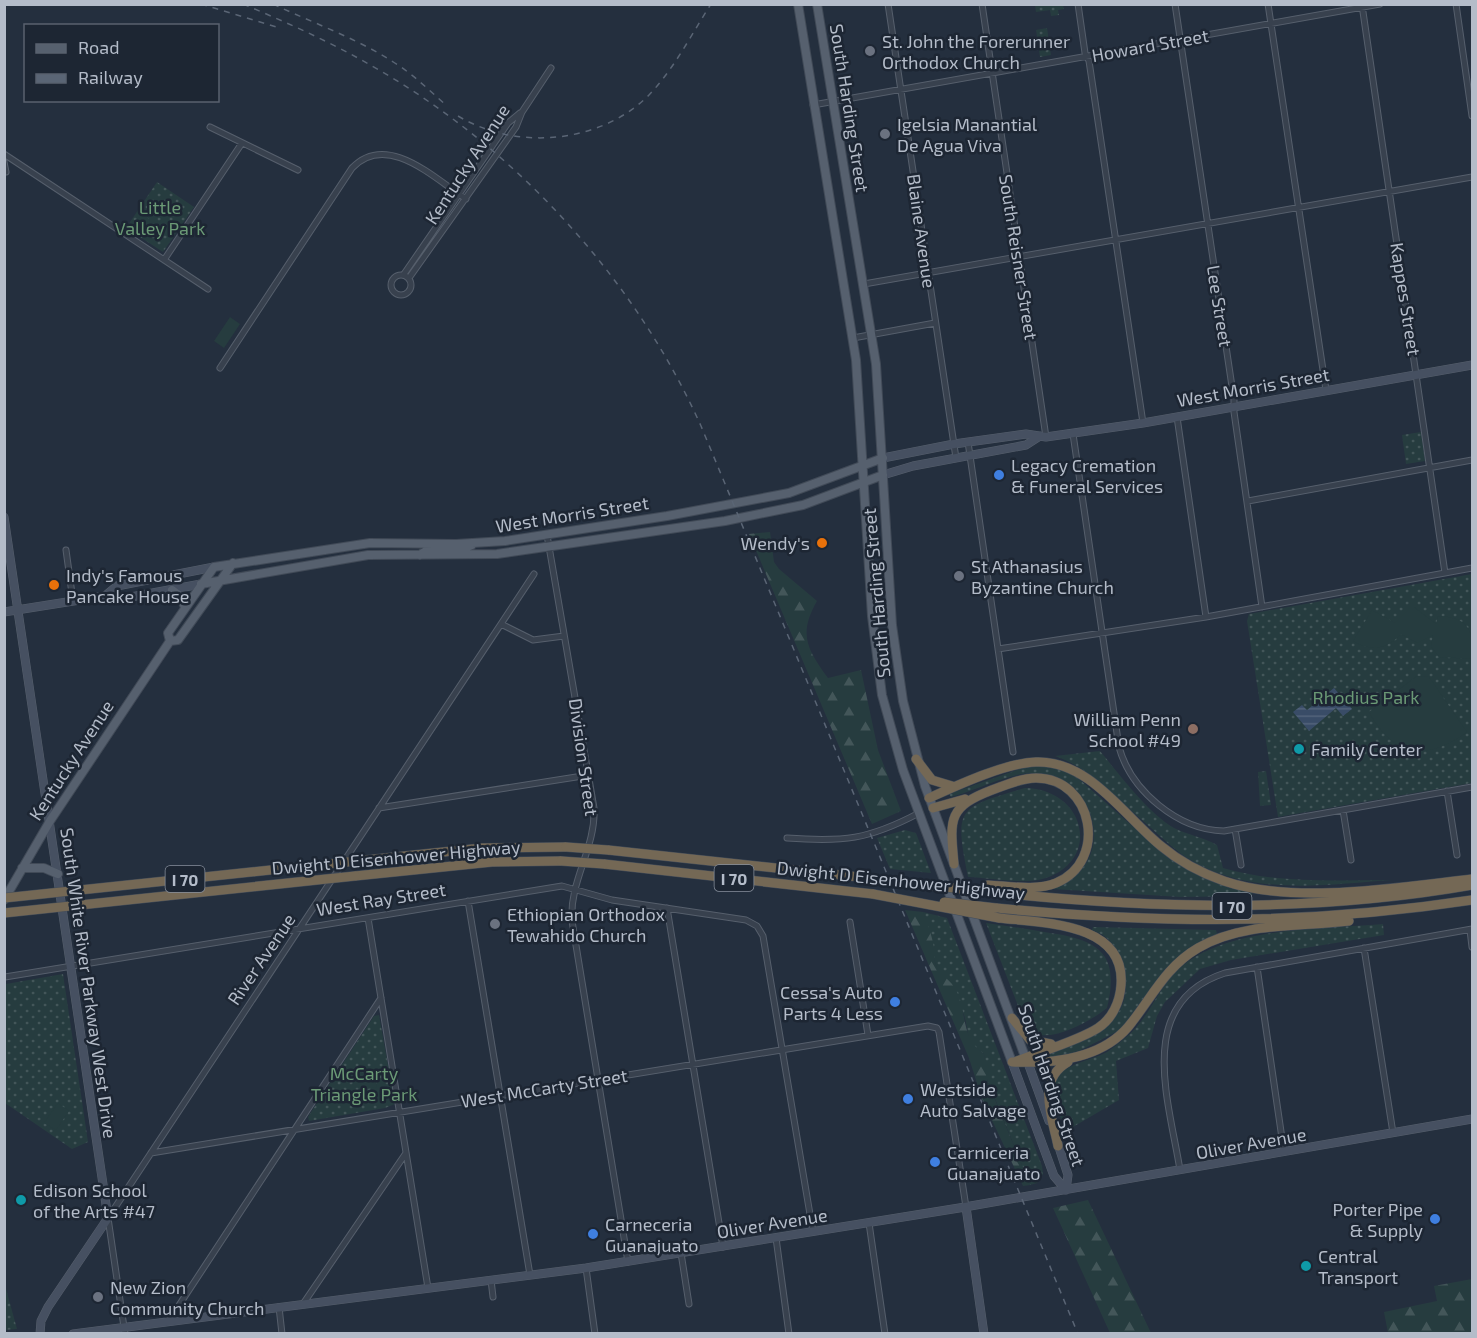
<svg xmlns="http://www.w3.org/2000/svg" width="1477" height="1338" viewBox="0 0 1477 1338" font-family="'Exo 2',sans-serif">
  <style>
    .grass { fill: url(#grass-dots) }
    .forest { fill: url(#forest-firs) }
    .garden { fill: #263c3f }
    .water { fill: url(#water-rules) }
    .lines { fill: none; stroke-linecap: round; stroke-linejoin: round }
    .street-casing { stroke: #565f6c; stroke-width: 7 }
    .secondary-casing { stroke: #565f6c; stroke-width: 9 }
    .primary-casing { stroke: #414a57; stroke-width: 10 }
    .highway-casing { stroke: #434c59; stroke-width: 10 }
    .street { stroke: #38414e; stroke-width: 5 }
    .secondary { stroke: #465061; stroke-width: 8 }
    .primary { stroke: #56606e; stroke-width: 8 }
    .highway { stroke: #746855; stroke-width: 9 }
    .rail { stroke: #5a6575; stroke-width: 1.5; stroke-dasharray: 6 6; stroke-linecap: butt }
    .highway-bridge-casing { stroke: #434c59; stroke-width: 10; stroke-linecap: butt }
    .highway-bridge { stroke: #746855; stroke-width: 9 }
    .worship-dot { fill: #6b7280; stroke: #1d2633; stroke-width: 2 }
    .shop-dot { fill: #3f7fe0; stroke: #1d2633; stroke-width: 2 }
    .food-dot { fill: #e8710a; stroke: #1d2633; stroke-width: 2 }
    .education-dot { fill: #8d6e63; stroke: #1d2633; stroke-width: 2 }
    .culture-dot { fill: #0f9aa8; stroke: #1d2633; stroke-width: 2 }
    .labels { text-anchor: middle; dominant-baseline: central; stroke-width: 5; stroke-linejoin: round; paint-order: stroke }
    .shield { fill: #1d2633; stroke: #878f9c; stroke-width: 1.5 }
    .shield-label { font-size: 16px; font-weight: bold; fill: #b4bcc9 }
    .poi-label { font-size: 18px; fill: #b4bcc9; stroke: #1d2633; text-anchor: start }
    .street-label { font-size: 18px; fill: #b4bcc9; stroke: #1d2633 }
    .park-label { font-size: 18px; fill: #6b9a76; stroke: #1d2633 }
  </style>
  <defs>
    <pattern id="grass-dots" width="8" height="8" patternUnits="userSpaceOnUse" patternTransform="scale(1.5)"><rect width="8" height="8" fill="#263c3f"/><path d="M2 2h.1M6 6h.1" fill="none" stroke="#435659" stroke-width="1.8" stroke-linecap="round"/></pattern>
    <pattern id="forest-firs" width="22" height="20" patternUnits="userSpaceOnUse" patternTransform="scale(1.5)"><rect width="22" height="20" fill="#263c3f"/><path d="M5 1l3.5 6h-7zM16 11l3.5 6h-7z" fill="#435659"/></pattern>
    <pattern id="water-rules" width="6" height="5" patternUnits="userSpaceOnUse" patternTransform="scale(1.5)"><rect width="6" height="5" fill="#394c67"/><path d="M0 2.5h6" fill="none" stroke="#53647b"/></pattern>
  </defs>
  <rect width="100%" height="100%" fill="#242f3e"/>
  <!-- grass -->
  <path class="grass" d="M1035,5h28l1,4 -6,1 1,5 -8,1 -1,-6 -14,2z
    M1047,28l4,27 -11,2 -4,-27z
    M157,182l37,25 -31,45 -37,-24z
    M1421,432l4,29 -19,3 -4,-29z
    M1472,574v209l-194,34 -31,-196 2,-7z
    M1100,751c20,24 47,61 74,77 14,7 29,9 43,17l6,23c56,16 112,12 169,12 -71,5 -149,18 -212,-27 -13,-10 -25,-22 -38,-33 -29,-25 -50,-51 -87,-64z
    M1028,766h18l24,5 95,84 21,14 44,19 22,5v3l-72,1 -127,-8c13,-8 27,-14 35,-29 17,-33 -4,-80 -43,-86 -27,-5 -59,12 -84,20l-10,3 -2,-3z
    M1266,771l5,34 -11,1 -2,-34z
    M1025,788c60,1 77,71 21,90 -22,7 -55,0 -78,-1 -14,-70 -11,-69 57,-89z
    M905,830l11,3 15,40 -41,-4 -13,-31z
    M923,912l24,6 95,248 1,8 -6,9 -7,2 -43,-106 -3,-25c-20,-14 -14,-19 -20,-39 -6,-19 -24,-34 -29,-53 -4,-17 -6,-33 -12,-50z
    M986,923c21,3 43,6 64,10 50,7 70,22 57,75 -16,13 -57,36 -76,24l-11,-21z
    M1383,924l1,11 -153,25 -31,9 -35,33 -8,14 -9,32 -32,13 3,39 -53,31c-4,-12 -13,-27 -13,-39 -2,-27 36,-30 54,-40 6,-4 12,-9 18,-14 24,-18 33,-52 56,-71 47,-40 142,-38 202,-43z
    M1093,927l123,3 1,4 -30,16 -22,19 -45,61 -41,21 -35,9 1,-5c43,-16 97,-33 76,-92 -5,-17 -12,-27 -29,-33z
    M4,974l2,10 57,-10 25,168 -16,7 -67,-46z
    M379,1015l16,89 -10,4 -76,13 -1,-4 7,-11 59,-90z
    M5,1285l12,44 -12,1z"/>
  <!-- forest -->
  <path class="forest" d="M770,532l4,30 5,7 38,32c-19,33 -10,48 11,77l33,-8 17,80 23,61 -29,13 -123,-290z
    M905,910l18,2c5,12 9,24 11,36 1,5 0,10 1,14 3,11 10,14 17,22 18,23 5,51 32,70l2,10 7,5 -6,11 43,105 -7,1 -41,-87 -13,-41z
    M1088,1200l63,133h-41l-57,-125z
    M1472,1279v54h-84l-4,-21 53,-11 -3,-15z"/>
  <!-- garden -->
  <path class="garden" d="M136 223a7 7 0 1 1 14 0a7 7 0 1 1-14 0Z
    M230,317l10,7 -16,24 -10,-7z
    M1411,607h3l22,17 2,-8c33,2 35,15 34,43l-33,-2 -8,-11 2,-11 -16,8 -16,-9c-14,15 -30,18 -48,7l19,-31 23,13z
    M1417,676l12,1 38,55c-42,30 -73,25 -98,-20z
    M375,1073l2,14 -15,3 -3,-16z
    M58,1103l11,8 -13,19 -12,-7z"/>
  <!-- water -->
  <path class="water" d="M1334,688l18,21 -9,7 -7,-8 -27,23 -16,-19 9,-7 5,5z"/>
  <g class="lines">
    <defs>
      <path id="street" d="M888,4l68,454
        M982,4l64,433
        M1078,4l7,49 4,8 54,362
        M1175,4l59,396v12l28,195
        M1268,4l58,386
        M1456,4l16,112
        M1362,5l83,568
        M813,105l567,-101
        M210,127l88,43
        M4,154l204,135
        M4,162l2,10
        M164,260l78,-117
        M404,274l104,-151 12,-10
        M391 285a10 10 0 1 1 20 0a10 10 0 1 1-20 0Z
        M409,278l107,-151 6,-15 29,-44
        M864,284l608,-107
        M853,338l82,-15
        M220,368l132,-200c35,-37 83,11 114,31
        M1177,417l29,200
        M1073,434l46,313c12,44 59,83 105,84l248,-44
        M968,442l45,310
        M1248,501l224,-41
        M547,535l47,273c2,40 -25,73 -22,113l56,341
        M66,550l7,51
        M501,624l32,16 31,-4
        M998,649l208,-32 266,-49
        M1447,791l10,64
        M379,808l210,-33
        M1343,810l8,50
        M1235,829l6,36
        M787,838c56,4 81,2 132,-25
        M468,901l62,374
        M667,908l56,339
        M368,918l60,370
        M850,922l18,113
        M1470,930l2,17
        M1364,948l29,185
        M1257,967l27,185
        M5,977l557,-91 50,14 134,20 11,6 6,10 50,296
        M151,1153l777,-127 9,2 2,4 27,175
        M1180,1170c-11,-69 -46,-168 45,-197l247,-44
        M869,1223l16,111
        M776,1238l13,96
        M681,1253l8,51
        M586,1268l9,66
        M491,1280l2,17
        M303,1304l103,-151
        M279,1307l3,27
        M168,1322l213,-324
        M125,1334l-17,-116 426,-644"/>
      <path id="secondary" d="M883,458l71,-14 72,-10 20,3 97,-14 329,-58
        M883,475l30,-9 113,-21 14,-9
        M4,517l104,701 -60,89 -7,14 -1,13
        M105,596l12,-10 97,-19
        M4,612l101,-16 15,3 81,-15
        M1012,1062l42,114 12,14 2,-15 -11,-34
        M1028,1063l21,58
        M966,1207l18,127
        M73,1334l513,-66 373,-60 513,-89"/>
      <path id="primary" d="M798,4l58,356 16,256 10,79 21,75 109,292
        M817,4l59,360 16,261 11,76 22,85 102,276
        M420,555c13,-12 36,-1 52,-10
        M201,584l167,-29 129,-1 228,-33 78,-16 80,-30
        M172,590l8,6 5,11
        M170,641l8,-1 55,-77
        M22,868h22l14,6
        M4,900l46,-79 120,-180 -2,-8 46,-66 156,-24 86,1 49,-3 162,-25 122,-23 94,-35"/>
      <path id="highway" d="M916,759l16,21 20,6
        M929,798c29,-13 76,-35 107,-36 53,-2 88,54 125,84 19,16 40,27 63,35 70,24 176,6 248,-2
        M933,808l32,-9
        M608,850l251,27
        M366,860l116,-12 84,-1
        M604,864l269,30
        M954,864c-4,-44 -7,-57 38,-74 14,-5 29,-12 44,-12 57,0 73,83 20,105 -20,8 -47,3 -68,2
        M355,876l137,-14 69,-1
        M905,883l21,2
        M990,892c161,17 322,21 482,-7
        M996,908c166,16 311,17 476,-8
        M999,918c43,5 127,4 122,67 -1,17 -9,34 -23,43 -20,13 -59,24 -81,33
        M1012,1018l18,22 21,4
        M1012,1062c42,2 93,-3 120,-40 21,-27 35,-56 66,-74 44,-26 102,-21 151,-27
        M1058,1146c-6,-30 -22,-66 10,-84"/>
    </defs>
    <!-- street casing -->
    <use href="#street" class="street-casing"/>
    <!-- secondary casing -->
    <use href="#secondary" class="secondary-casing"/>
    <!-- primary casing -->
    <use href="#primary" class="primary-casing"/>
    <!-- highway casing -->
    <use href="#highway" class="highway-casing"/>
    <!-- street -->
    <use href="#street" class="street"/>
    <!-- secondary -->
    <use href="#secondary" class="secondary"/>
    <!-- primary -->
    <use href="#primary" class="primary"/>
    <!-- highway -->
    <use href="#highway" class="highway"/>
    <!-- rail -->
    <path class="rail" d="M201,4l79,24
      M243,4c47,20 92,40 136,66 139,81 256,209 322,356l377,908
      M273,4c42,20 86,35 125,61 18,12 33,27 49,41
      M458,116c58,35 142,28 191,-21 25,-26 42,-60 62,-91"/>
    <defs>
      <path id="highway-bridge" d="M566,847l42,3
        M561,861l43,3
        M859,877l46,6
        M926,885l64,7
        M873,894l126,24
        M4,898l362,-38
        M944,902l52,6
        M4,913l351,-37"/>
    </defs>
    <!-- highway-bridge casing -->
    <use href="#highway-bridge" class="highway-bridge-casing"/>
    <!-- highway-bridge -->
    <use href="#highway-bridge" class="highway-bridge"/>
  </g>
  <!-- markers -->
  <g class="worship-dot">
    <circle cx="870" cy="51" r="6"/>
    <circle cx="885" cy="134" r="6"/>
    <circle cx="959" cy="576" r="6"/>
    <circle cx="495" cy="924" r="6"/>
    <circle cx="98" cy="1297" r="6"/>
  </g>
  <g class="shop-dot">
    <circle cx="999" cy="475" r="6"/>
    <circle cx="895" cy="1002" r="6"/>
    <circle cx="908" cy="1099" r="6"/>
    <circle cx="935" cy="1162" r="6"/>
    <circle cx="1435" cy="1219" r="6"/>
    <circle cx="593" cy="1234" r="6"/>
  </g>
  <g class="food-dot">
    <circle cx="822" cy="543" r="6"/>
    <circle cx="54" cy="585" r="6"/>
  </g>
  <circle class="education-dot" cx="1193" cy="729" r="6"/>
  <g class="culture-dot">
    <circle cx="1299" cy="749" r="6"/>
    <circle cx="21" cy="1200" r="6"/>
    <circle cx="1306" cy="1266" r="6"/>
  </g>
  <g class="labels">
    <!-- shield labels -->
    <g class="shield">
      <rect x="714.5" y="865" width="39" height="26" rx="4.5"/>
      <rect x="165.5" y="866" width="39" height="26" rx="4.5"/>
      <rect x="1212.5" y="893" width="39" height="26" rx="4.5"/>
    </g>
    <g class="shield-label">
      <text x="734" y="878">I 70</text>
      <text x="185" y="879">I 70</text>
      <text x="1232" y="906">I 70</text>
    </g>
    <!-- poi labels -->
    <g class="poi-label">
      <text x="882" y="41">St. John the Forerunner<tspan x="882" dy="21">Orthodox Church</tspan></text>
      <text x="897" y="124">Igelsia Manantial<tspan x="897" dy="21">De Agua Viva</tspan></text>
      <text x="1011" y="465">Legacy Cremation<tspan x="1011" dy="21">&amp; Funeral Services</tspan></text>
      <text x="810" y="543" text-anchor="end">Wendy's</text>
      <text x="971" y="566">St Athanasius<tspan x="971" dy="21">Byzantine Church</tspan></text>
      <text x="66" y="575">Indy's Famous<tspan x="66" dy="21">Pancake House</tspan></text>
      <text x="1181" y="719" text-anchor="end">William Penn<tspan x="1181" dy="21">School #49</tspan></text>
      <text x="1311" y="749">Family Center</text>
      <text x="507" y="914">Ethiopian Orthodox<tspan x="507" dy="21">Tewahido Church</tspan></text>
      <text x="883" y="992" text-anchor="end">Cessa's Auto<tspan x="883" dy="21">Parts 4 Less</tspan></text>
      <text x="920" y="1089">Westside<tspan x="920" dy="21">Auto Salvage</tspan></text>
      <text x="947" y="1152">Carniceria<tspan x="947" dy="21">Guanajuato</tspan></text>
      <text x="33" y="1190">Edison School<tspan x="33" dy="21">of the Arts #47</tspan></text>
      <text x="1423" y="1209" text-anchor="end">Porter Pipe<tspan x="1423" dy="21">&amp; Supply</tspan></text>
      <text x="605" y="1224">Carneceria<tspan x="605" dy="21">Guanajuato</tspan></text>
      <text x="1318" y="1256">Central<tspan x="1318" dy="21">Transport</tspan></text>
      <text x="110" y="1287">New Zion<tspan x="110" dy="21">Community Church</tspan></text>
    </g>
    <!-- street labels -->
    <g class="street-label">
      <text transform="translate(1150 45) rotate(-10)">Howard Street</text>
      <text transform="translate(850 108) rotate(81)">South Harding Street</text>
      <text transform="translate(467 164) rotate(-57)">Kentucky Avenue</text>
      <text transform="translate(922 231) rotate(82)">Blaine Avenue</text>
      <text transform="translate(1019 257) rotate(81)">South Reisner Street</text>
      <text transform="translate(1406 299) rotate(81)">Kappes Street</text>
      <text transform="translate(1220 306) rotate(81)">Lee Street</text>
      <text transform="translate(1253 387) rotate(-10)">West Morris Street</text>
      <text transform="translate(572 514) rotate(-9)">West Morris Street</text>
      <text transform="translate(876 593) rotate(-95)">South Harding Street</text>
      <text transform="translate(584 757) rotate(82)">Division Street</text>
      <text transform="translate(71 760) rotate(-57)">Kentucky Avenue</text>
      <text transform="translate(396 857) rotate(-5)">Dwight D Eisenhower Highway</text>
      <text transform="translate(901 880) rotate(6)">Dwight D Eisenhower Highway</text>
      <text transform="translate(381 899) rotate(-9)">West Ray Street</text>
      <text transform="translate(261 959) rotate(-56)">River Avenue</text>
      <text transform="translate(89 983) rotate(82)">South White River Parkway West Drive</text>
      <text transform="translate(1052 1085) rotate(71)">South Harding Street</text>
      <text transform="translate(544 1088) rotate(-9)">West McCarty Street</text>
      <text transform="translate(1251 1143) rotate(-10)">Oliver Avenue</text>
      <text transform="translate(772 1223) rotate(-9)">Oliver Avenue</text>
    </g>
    <!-- park labels -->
    <g class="park-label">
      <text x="160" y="207">Little<tspan x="160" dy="21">Valley Park</tspan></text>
      <text x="1366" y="697">Rhodius Park</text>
      <text x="364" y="1073">McCarty<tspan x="364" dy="21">Triangle Park</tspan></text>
    </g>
  </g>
  <!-- border -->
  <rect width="1477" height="1338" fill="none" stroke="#b4bcc9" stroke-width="12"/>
  <!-- legend -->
  <rect x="24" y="24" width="195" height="78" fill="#1d2633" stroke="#59626f" stroke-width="1.5"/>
  <rect x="36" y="44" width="30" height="9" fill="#56606e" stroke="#59626f" stroke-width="1.5"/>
  <text x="78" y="54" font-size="18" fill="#b4bcc9">Road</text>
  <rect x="36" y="74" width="30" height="9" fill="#5a6575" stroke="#59626f" stroke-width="1.5"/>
  <text x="78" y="84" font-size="18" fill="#b4bcc9">Railway</text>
</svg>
